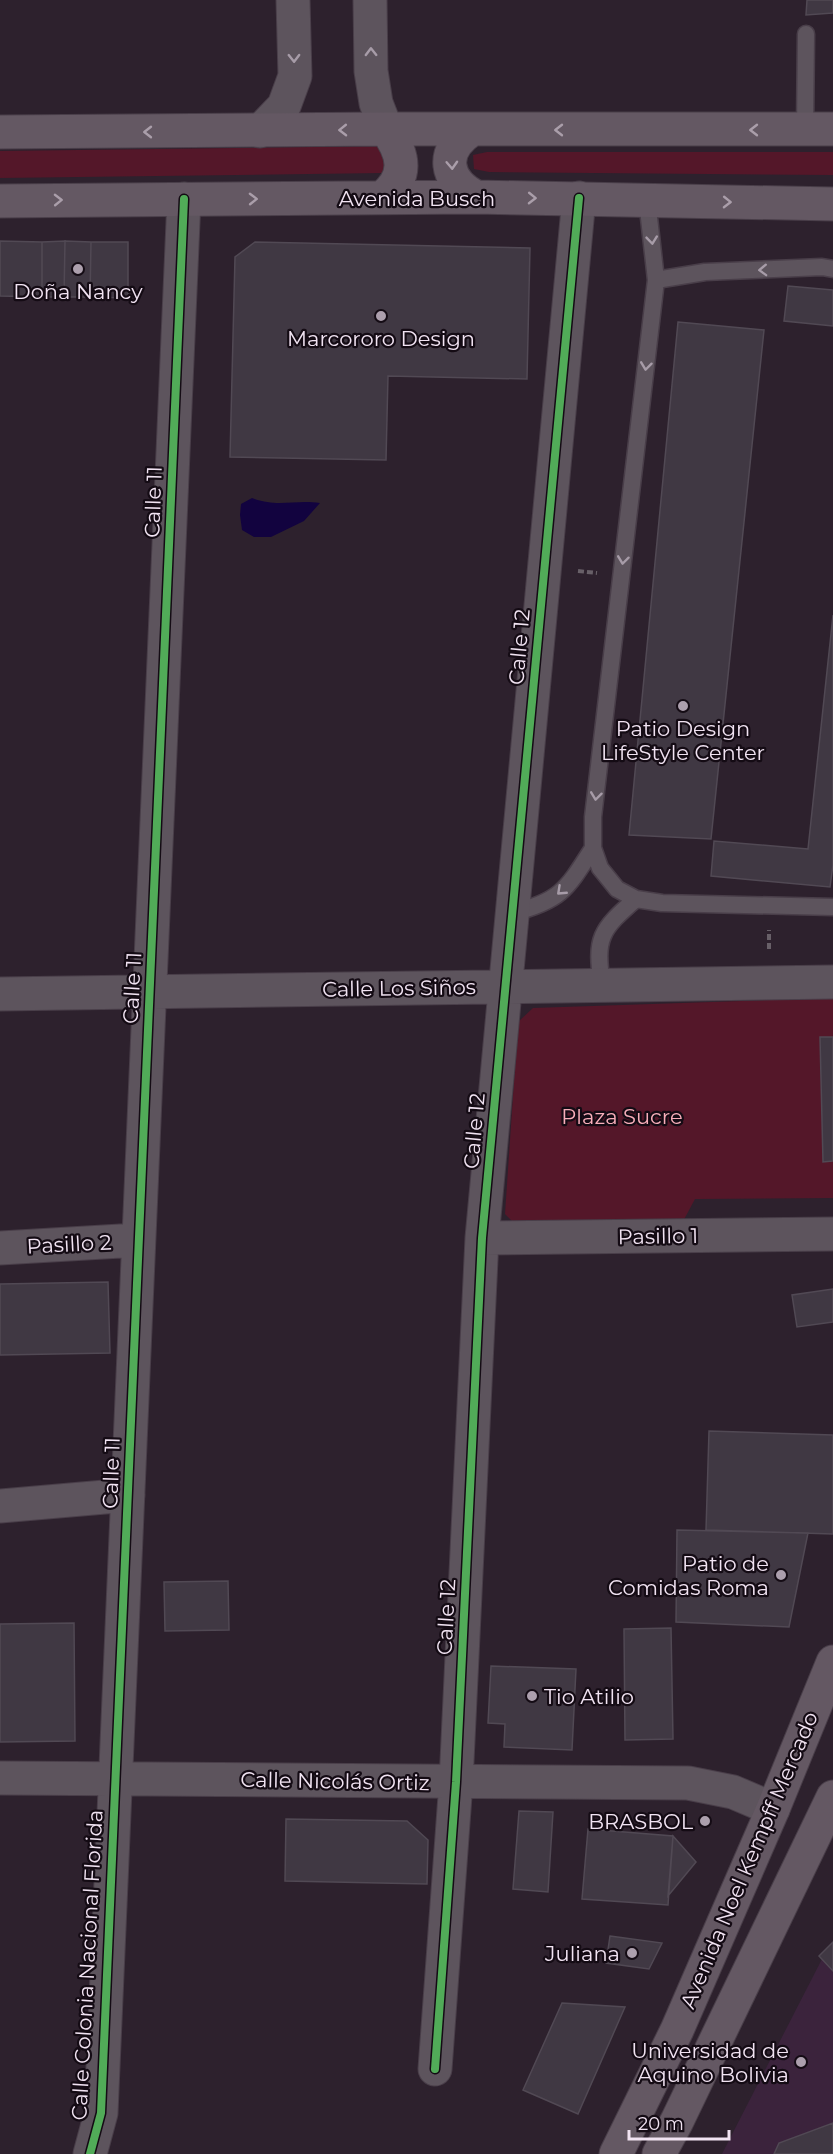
<svg xmlns="http://www.w3.org/2000/svg" width="833" height="2154" viewBox="0 0 833 2154" font-family="Montserrat,sans-serif">
  <style>
    .built { fill: #3b233c }
    .green { fill: #541729 }
    .water { fill: #12033f }
    .building { fill: #403843; stroke: #514954; stroke-width: 1.5 }
    .lines { fill: none; stroke-linecap: round; stroke-linejoin: round }
    .lane-casing { stroke: #493e49; stroke-width: 19 }
    .street-casing { stroke: #493e49; stroke-width: 35 }
    .secondary-casing { stroke: #493e49; stroke-width: 35 }
    .path { stroke: #686068; stroke-width: 4; stroke-dasharray: 6 3; stroke-linecap: butt }
    .lane { stroke: #5d545d; stroke-width: 16 }
    .street { stroke: #5d545d; stroke-width: 33 }
    .secondary { stroke: #645863; stroke-width: 33 }
    .cycleway-casing { stroke: #140b14; stroke-width: 11 }
    .cycleway { stroke: #51ab58; stroke-width: 8 }
    .oneway { stroke: #a79ca8 }
    .oneway2 { stroke: #aa9eaa }
    .poi-dot { fill: #ac9fad; stroke: #140b14; stroke-width: 2 }
    .labels { text-anchor: middle; dominant-baseline: central; stroke-width: 4.5; stroke-linejoin: round; paint-order: stroke }
    .street-label { font-size: 21px; fill: #f1e3f2; stroke: #140b14 }
    .poi-label { font-size: 21px; fill: #f1e3f2; stroke: #140b14; text-anchor: end }
    .park-label { font-size: 21px; fill: #f8aeba; stroke: #140b14 }
  </style>
  <rect width="100%" height="100%" fill="#2d212d"/>
  <!-- built -->
  <path class="built" d="M822,1959l11,12v183h-111z"/>
  <!-- green -->
  <path class="green" d="M384,146l6,14 -6,13 -384,5v-27z
    M487,152h346v23l-344,-3 -15,-3 -1,-14z
    M833,998v200l-138,1 -15,28 -160,2 -15,-15 13,-192 15,-14z"/>
  <!-- water -->
  <path class="water" d="M252,498c26,10 43,1 68,5l-16,18 -33,16h-17l-12,-7 -2,-15 1,-11z"/>
  <!-- building -->
  <path class="building" d="M807,0h26v13l-27,2z
    M0,241l42,1v55l-42,-1z
    M65,241l-1,56h-22v-55z
    M65,241l26,1 -1,55h-26z
    M91,242h37v56l-38,-1z
    M255,242l275,6 -3,131 -139,-3 -2,84 -156,-3 5,-200z
    M788,286l45,4v36l-49,-5z
    M678,322l86,8 -53,509 -82,-4z
    M833,615v250l-3,22 -119,-11 3,-35 94,8z
    M820,1037h13v124l-10,1z
    M108,1282l2,71 -110,2v-71z
    M833,1289v33l-36,5 -5,-32z
    M709,1431l124,4v99l-127,-4z
    M677,1530l131,3 -19,94 -113,-5z
    M228,1581l1,49 -64,1 -1,-49z
    M74,1623l1,118 -75,1v-118z
    M671,1628l2,111 -48,1 -1,-111z
    M491,1666l85,3 -4,81 -68,-3 1,-23 -17,-1z
    M519,1811l34,1 -5,80 -35,-3z
    M286,1819l121,2 21,19 -1,44 -142,-3z
    M588,1829l85,7 -5,69 -86,-6z
    M673,1836l23,26 -28,34z
    M610,1936l52,7 -13,26 -43,-6z
    M833,1942v29l-14,-15z
    M562,2003l63,4 -47,107 -55,-24z
    M833,2123v31h-59l5,-11z"/>
  <g class="lines">
    <defs>
      <path id="lane" d="M805,129l1,-95
        M647,200l9,80
        M833,269l-11,-2 -117,5 -49,8 -63,537v31l7,20 17,21 19,10 26,4 171,4
        M512,913c49,-12 55,-24 81,-65
        M602,985c-7,-47 -2,-55 34,-86"/>
      <path id="street" d="M370,0l1,71 5,32 10,26
        M260,131l24,-25 11,-30 -2,-76
        M0,994l833,-12
        M482,1238l351,-4
        M0,1248l138,-8
        M0,1506l128,-11
        M0,1778l688,5 45,9 40,17
        M435,2069l21,-287 26,-544 97,-1040
        M90,2154l11,-41 83,-1914"/>
      <path id="secondary" d="M471,130c-31,21 -27,50 5,67
        M0,132l386,-3h447
        M383,197c26,-21 21,-43 3,-68
        M0,201l476,-4 357,7
        M616,2154l61,-124 96,-221 60,-147
        M659,2154l18,-33 156,-324"/>
    </defs>
    <!-- lane casing -->
    <use href="#lane" class="lane-casing"/>
    <!-- street casing -->
    <use href="#street" class="street-casing"/>
    <!-- secondary casing -->
    <use href="#secondary" class="secondary-casing"/>
    <!-- path -->
    <path class="path" d="M578,571l19,2
      M769,949v-19"/>
    <!-- lane -->
    <use href="#lane" class="lane"/>
    <!-- street -->
    <use href="#street" class="street"/>
    <!-- secondary -->
    <use href="#secondary" class="secondary"/>
    <defs>
      <path id="cycleway" d="M435,2069l21,-287 26,-544 97,-1040
        M90,2154l11,-41 83,-1914"/>
    </defs>
    <!-- cycleway casing -->
    <use href="#cycleway" class="cycleway-casing"/>
    <!-- cycleway -->
    <use href="#cycleway" class="cycleway"/>
  </g>
  <!-- one-way arrows -->
  <defs><path id="oneway-chevron" d="M-2-3.5L2.5 0L-2 3.5" fill="none" stroke-width="1.6" stroke-linecap="round" stroke-linejoin="round" transform="scale(1.5)"/></defs>
  <g class="oneway">
    <use href="#oneway-chevron" transform="translate(371 52) rotate(-91)"/>
    <use href="#oneway-chevron" transform="translate(294 58) rotate(89)"/>
    <use href="#oneway-chevron" transform="translate(652 240) rotate(84)"/>
    <use href="#oneway-chevron" transform="translate(763 270) rotate(178)"/>
    <use href="#oneway-chevron" transform="translate(646 366) rotate(97)"/>
    <use href="#oneway-chevron" transform="translate(623 560) rotate(97)"/>
    <use href="#oneway-chevron" transform="translate(596 796) rotate(97)"/>
    <use href="#oneway-chevron" transform="translate(561 891) rotate(137)"/>
  </g>
  <g class="oneway2">
    <use href="#oneway-chevron" transform="translate(343 130) rotate(179)"/>
    <use href="#oneway-chevron" transform="translate(559 130) rotate(180)"/>
    <use href="#oneway-chevron" transform="translate(754 130) rotate(180)"/>
    <use href="#oneway-chevron" transform="translate(148 132) rotate(180)"/>
    <use href="#oneway-chevron" transform="translate(452 165) rotate(87)"/>
    <use href="#oneway-chevron" transform="translate(532 198) rotate(1)"/>
    <use href="#oneway-chevron" transform="translate(253 199) rotate(-1)"/>
    <use href="#oneway-chevron" transform="translate(58 200) rotate(-1)"/>
    <use href="#oneway-chevron" transform="translate(727 202) rotate(1)"/>
  </g>
  <!-- markers -->
  <g class="poi-dot">
    <circle cx="78" cy="269" r="6"/>
    <circle cx="381" cy="316" r="6"/>
    <circle cx="683" cy="706" r="6"/>
    <circle cx="781" cy="1575" r="6"/>
    <circle cx="532" cy="1696" r="6"/>
    <circle cx="705" cy="1821" r="6"/>
    <circle cx="632" cy="1953" r="6"/>
    <circle cx="801" cy="2062" r="6"/>
  </g>
  <g class="labels">
    <!-- street labels -->
    <g class="street-label">
      <text x="417" y="198">Avenida Busch</text>
      <text transform="translate(153 502) rotate(-88)">Calle 11</text>
      <text transform="translate(519 647) rotate(-85)">Calle 12</text>
      <text transform="translate(132 988) rotate(-87)">Calle 11</text>
      <text transform="translate(399 988) rotate(-1)">Calle Los Siños</text>
      <text transform="translate(474 1131) rotate(-85)">Calle 12</text>
      <text transform="translate(658 1236) rotate(-1)">Pasillo 1</text>
      <text transform="translate(69 1244) rotate(-3)">Pasillo 2</text>
      <text transform="translate(111 1473) rotate(-88)">Calle 11</text>
      <text transform="translate(446 1617) rotate(-87)">Calle 12</text>
      <text transform="translate(335 1781) rotate(1)">Calle Nicolás Ortiz</text>
      <text transform="translate(749 1860) rotate(-67)">Avenida Noel Kempff Mercado</text>
      <text transform="translate(87 1965) rotate(-87)">Calle Colonia Nacional Florida</text>
    </g>
    <!-- poi labels -->
    <g class="poi-label">
      <text x="78" y="291" text-anchor="middle">Doña Nancy</text>
      <text x="381" y="338" text-anchor="middle">Marcororo Design</text>
      <text x="683" y="728" text-anchor="middle">Patio Design<tspan x="683" dy="24">LifeStyle Center</tspan></text>
      <text x="769" y="1563">Patio de<tspan x="769" dy="24">Comidas Roma</tspan></text>
      <text x="544" y="1696" text-anchor="start">Tio Atilio</text>
      <text x="693" y="1821">BRASBOL</text>
      <text x="620" y="1953">Juliana</text>
      <text x="789" y="2050">Universidad de<tspan x="789" dy="24">Aquino Bolivia</tspan></text>
    </g>
    <!-- park labels -->
    <g class="park-label">
      <text x="622" y="1116">Plaza Sucre</text>
    </g>
  </g>
  <!-- scale -->
  <path d="M629 2130v9h100v-9" fill="none" stroke="#f1e3f2" stroke-width="3"/>
  <text x="638" y="2130" font-size="18" fill="#f1e3f2" stroke="#140b14" stroke-width="4.5" paint-order="stroke">20 m</text>
</svg>
